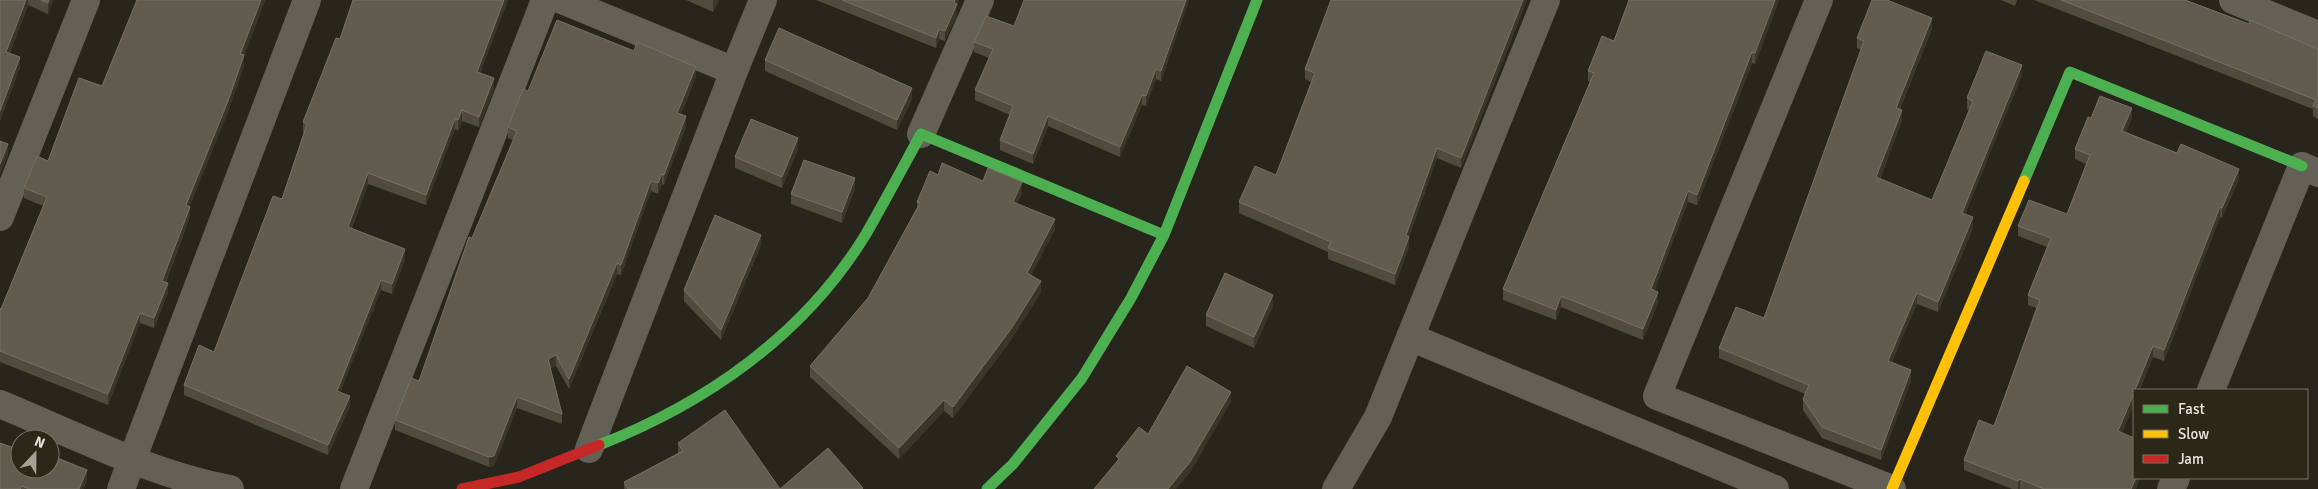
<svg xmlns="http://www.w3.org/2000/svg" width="2318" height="489" viewBox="0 0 2318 489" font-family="Signika,sans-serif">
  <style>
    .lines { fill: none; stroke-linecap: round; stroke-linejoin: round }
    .street { stroke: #636056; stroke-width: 28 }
    .fast { stroke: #4caf50; stroke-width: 11 }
    .slow { stroke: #ffc107; stroke-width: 11 }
    .jam { stroke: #c62828; stroke-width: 11 }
    .wall { fill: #504b3c }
    .shaded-wall { fill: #393528 }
    .building { fill: #615c4d; stroke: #767163 }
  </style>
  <rect width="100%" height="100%" fill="#28251c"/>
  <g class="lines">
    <!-- street -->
    <path class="street" d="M562,0l172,71 -145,378
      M1819,0l-162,396 235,93
      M2233,0l85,35
      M734,71l29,-71
      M921,134l59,-134
      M0,217l86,-217
      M1410,337l365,152
      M2211,390l91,-224 16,7
      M0,404c75,31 150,70 230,85
      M121,489l186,-489
      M354,489l191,-489
      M1336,489l42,-72 168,-417
      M2171,489l5,-11"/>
    <!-- fast -->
    <path class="fast" d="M2024,181l46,-109 232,94
      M599,445c108,-42 206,-111 267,-211 19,-33 37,-67 55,-100l243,101
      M987,489l26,-25 69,-86 49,-80 33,-63 93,-235"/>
    <!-- slow -->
    <path class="slow" d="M1892,489l132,-308"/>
    <!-- jam -->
    <path class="jam" d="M462,489l57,-12 80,-32"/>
  </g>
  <!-- wall -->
  <path class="wall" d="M0,0h53l-5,14 -20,-9 -18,48 10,14 -20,54z
    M137,0h128l-21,56v10l-16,46 -39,95 1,10 -24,65 2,11 -14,35 -14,-5 -32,82 -108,-43v-54l1,1 42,-103 -19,-8v-10l24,-27 54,-75z
    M353,0h155l-28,73 14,16 -15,38 -17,-6 -4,10 -3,-2 -29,76 -58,-21 -16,44 53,31 -13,35 -11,-4 -41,102 10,14 -22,49 -144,-60v-10l30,-33 68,-153 22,-66 -1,-1v-10l37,-83z
    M686,0h33l-6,12z
    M816,0h143l-2,6v8l-12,27 -6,-2 -3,9z
    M1024,0h165l-28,81 -5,-2 -10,27 -4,-1 -22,52 -72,-31 -15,38 -33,-14v-10l10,-25 -35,-15v-10l14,-32 -15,-6v-10l40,-16z
    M1331,0h196l-66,168 -24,-10 -28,79v10l-14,38 -67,-26v-7l-89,-39v-11l37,-27 35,-93 -6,-3v-10z
    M1629,0h150l-24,64 -3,-1 -55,142 -9,-3 -34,89 4,12 -15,37 -82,-33 -5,13 -53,-20v-11l87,-207 -2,-1v-10l26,-30z
    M2001,0h16l-2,6z
    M2034,0h151l133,49v70l-5,-3v-7z
    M1932,29l-32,80 2,11 -22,59 52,21 37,-90 -2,-1v-11l55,-23 -57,139 8,14 -35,84 -21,-8 -26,59 20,18 -30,79 -59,-22 -19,-28v-11l2,-5 -86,-36v-10l45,-30 97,-268 -4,-2v-10z
    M634,51l62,26 -15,37 5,13 -22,58 -2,-1 -4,10 -7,-3 -30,84 -4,-1 -48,115 -13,-23 -6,2 12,46v10l-45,-16 -23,58 -5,1 -94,-37v-10l24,-39 53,-143 41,-98 -5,-2v-11l20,-36z
    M765,60l147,39 -15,31 -132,-59z
    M2091,118h41l-6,14 113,47 -17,39 -2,-1 -56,144 -11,-4 -31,76 14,56h-124l-48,-19v-10l30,-34 42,-118 -8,-3v-10l19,-48 -29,-11v-10l49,-12 19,-50 -11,-5v-10z
    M798,149l-16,39 -47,-20v-11z
    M983,181l39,12 -5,11 38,25 -24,46 10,17 -30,48 -58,78 -9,-7 -45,48 -89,-82v-11l58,-68 49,-89v-7z
    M855,189l-13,34 -51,-19v-10z
    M761,245l-40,95 -37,-39v-11z
    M1273,306l-19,42 -48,-22v-11z
    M0,443l87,38 -4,8h-83z
    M678,443l102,46h83h-239v-7l54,-29z"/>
  <!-- shaded-wall -->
  <path class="shaded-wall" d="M26,0h2v5l-22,57v-10z
    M49,0h4l-5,14v-11z
    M261,0h4l-21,56v10l-16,46 -42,104v-11z
    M504,0h4l-31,82v-10z
    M714,0h5l-6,12v-11z
    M955,0h4l-2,6v8l-12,27v-10z
    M1186,0h3l-28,81v-10z
    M1523,0h4l-66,168v-10z
    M1775,0h4l-24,64v-11z
    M1932,18v11l-36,89v-10z
    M939,29v10l-3,9v-10z
    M1752,52v11l-55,142v-10z
    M20,57v10l-20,54v-10z
    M2022,65v10l-60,148v-10z
    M696,67v10l-19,46v-10z
    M1156,69v10l-10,27v-10z
    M494,78v11l-15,38v-10z
    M912,88v11l-15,31v-10z
    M1142,95v10l-22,52v-10z
    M2132,108v10l-10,23v-10z
    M462,110v11l-4,10v-11z
    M1902,110v10l-26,68v-11z
    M686,116v11l-22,58v-10z
    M1048,116v10l-15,38v-10z
    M455,119v10l-29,76v-10z
    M798,138v11l-16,39v-11z
    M8,144v11l-8,20v-11z
    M1437,148v10l-28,79v10l-14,38v-11l11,-39z
    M2239,169v10l-17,39v-10z
    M368,173v11l-20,53v-10z
    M662,174v10l-4,10v-11z
    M855,178v11l-13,34v-11z
    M651,181v10l-30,84v-10z
    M1022,182v11l-9,20v-11z
    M1688,191v11l-37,98v-11z
    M190,207v10l-28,74v-10z
    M2220,207v10l-56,144v-11z
    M1973,217v11l-35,84v-10z
    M1055,219v10l-28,55v-11z
    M761,235v10l-40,95v-10z
    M405,249v10l-13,35v-10z
    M617,263v11l-48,115v-10z
    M381,280v10l-44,111v-10z
    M1041,281v11l-30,48 -58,78v-11z
    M168,283v10l-14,35v-10z
    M1658,292v11l-15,37v-11z
    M1917,293v11l-29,68v-11z
    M1273,295v11l-19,42v-11z
    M1561,296v11l-5,13v-10z
    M140,313v10l-32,82v-11z
    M2153,346v11l-14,33h-4z
    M556,355v11l-8,3v-10z
    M1911,370v11l-30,79v-10z
    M1231,392v10l-41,71 -14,16h-8z
    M2134,393v10l-16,39v-11z
    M350,396v10l-22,49v-10z
    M517,397v11l-23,58 -5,1v-10z
    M944,400v11l-45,48v-11z
    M87,470v11l-4,8h-4z
    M2136,478h4l-4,11h-5z
    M2020,479v10h-2v-8z"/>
  <!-- building -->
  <path class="building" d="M0,0h26l-20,52 14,5 -20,54z
    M41,0h8l-1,3z
    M137,0h124l-21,54 4,1 -16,46 -42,104 4,2 -28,74 6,2 -14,35 -14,-5 -32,81 -108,-43v-43l1,1 46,-112 -23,-9 13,-32 11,5 31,-83 23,8z
    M353,0h151l-27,72 17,6 -15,39 -17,-7 -4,10 -3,-1 -29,76 -58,-22 -20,54 57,22 -13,35 -11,-4 -44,111 13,5 -22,49 -144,-60 15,-40 15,7 59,-156 9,3 25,-75 -4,-2 33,-84 4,1z
    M842,0h113l-1,3 3,1 -12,27 -6,-2 -3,9z
    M1024,0h162l-25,71 -5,-2 -10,27 -4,-1 -22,52 -72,-31 -15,38 -33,-14 13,-34 -38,-16 18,-41 -19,-7 12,-26 28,10z
    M1331,0h192l-62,158 -24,-10 -31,87 3,2 -14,37 -67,-26 3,-6 -92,-40 16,-36 21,9 39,-102 -10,-4z
    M1629,0h146l-20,53 -3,-1 -55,143 -9,-4 -37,98 7,3 -15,37 -82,-33 -5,14 -53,-21 91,-216 -6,-2 14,-35 12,5z
    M1872,0h15l45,18 -36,90 6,2 -26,67 56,23 41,-99 -6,-3 19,-47 36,14 -60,148 11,4 -35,85 -21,-9 -29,68 23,9 -30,80 -59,-23 -19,-28 6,-14 -90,-37 17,-41 28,11 100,-277 -7,-3z
    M2061,0h124l64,24 1,-4 68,29v59l-5,-2 3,-6z
    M557,20l77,31 3,-9 59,25 -19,46 9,3 -22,59 -2,-1 -4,9 -7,-2 -30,84 -4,-2 -48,116 -13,-24 -8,4 14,55 -45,-17 -23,59 -5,1 -94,-37 16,-42 8,3 50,-144 3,1 45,-107 -9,-4 15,-38 5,2z
    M779,28l133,60 -15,32 -132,-60z
    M2100,96l32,12 -10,23 55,22 4,-9 58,25 -17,39 -2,-1 -56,143 -11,-4 -18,44h-1v3l-16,38 16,7v40h2l-5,11h-87l-24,-10 -2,2 -54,-21 15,-40 15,6 46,-126 -12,-5 23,-57 -33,-12 11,-26 38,14 23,-59 -15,-6 13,-32 3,1z
    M751,119l47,19 -16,39 -47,-20z
    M0,141l8,3 -8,20z
    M804,160l51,18 -13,34 -51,-18z
    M942,163l41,18 5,-13 34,14 -9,20 42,17 -28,54 14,8 -30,48 -58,78 -9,-7 -45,48 -89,-82 58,-68 52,-95 -3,-1 13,-31 8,4z
    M715,215l46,20 -40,95 -37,-40z
    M1225,273l48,22 -19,42 -48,-22z
    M1187,366l44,26 -41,70 -22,27h-74l25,-30 -3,-3 23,-29 9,7z
    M725,410l55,79 48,-41 35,40 -1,1h-234l-4,-7 59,-31 -5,-8z
    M0,443l20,7v19h30v-14l37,15 -8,19h-50l-7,-3 -2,3h-20z"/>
  <!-- legend -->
  <rect x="2133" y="389" width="175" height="90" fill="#2c2818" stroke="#777366"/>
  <rect x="2143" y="405" width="25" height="8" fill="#4caf50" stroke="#777366"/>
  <text x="2178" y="414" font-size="15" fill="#e7e4da">Fast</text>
  <rect x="2143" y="430" width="25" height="8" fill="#ffc107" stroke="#777366"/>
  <text x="2178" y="439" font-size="15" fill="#e7e4da">Slow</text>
  <rect x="2143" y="455" width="25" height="8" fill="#c62828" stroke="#777366"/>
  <text x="2178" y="464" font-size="15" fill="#e7e4da">Jam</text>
  <!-- north arrow -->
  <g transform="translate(35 454) rotate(22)"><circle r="24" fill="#2c2818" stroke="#777366"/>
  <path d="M0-4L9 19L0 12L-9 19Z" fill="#a4a198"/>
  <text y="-8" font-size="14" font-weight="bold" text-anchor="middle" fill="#e7e4da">N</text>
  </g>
</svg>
